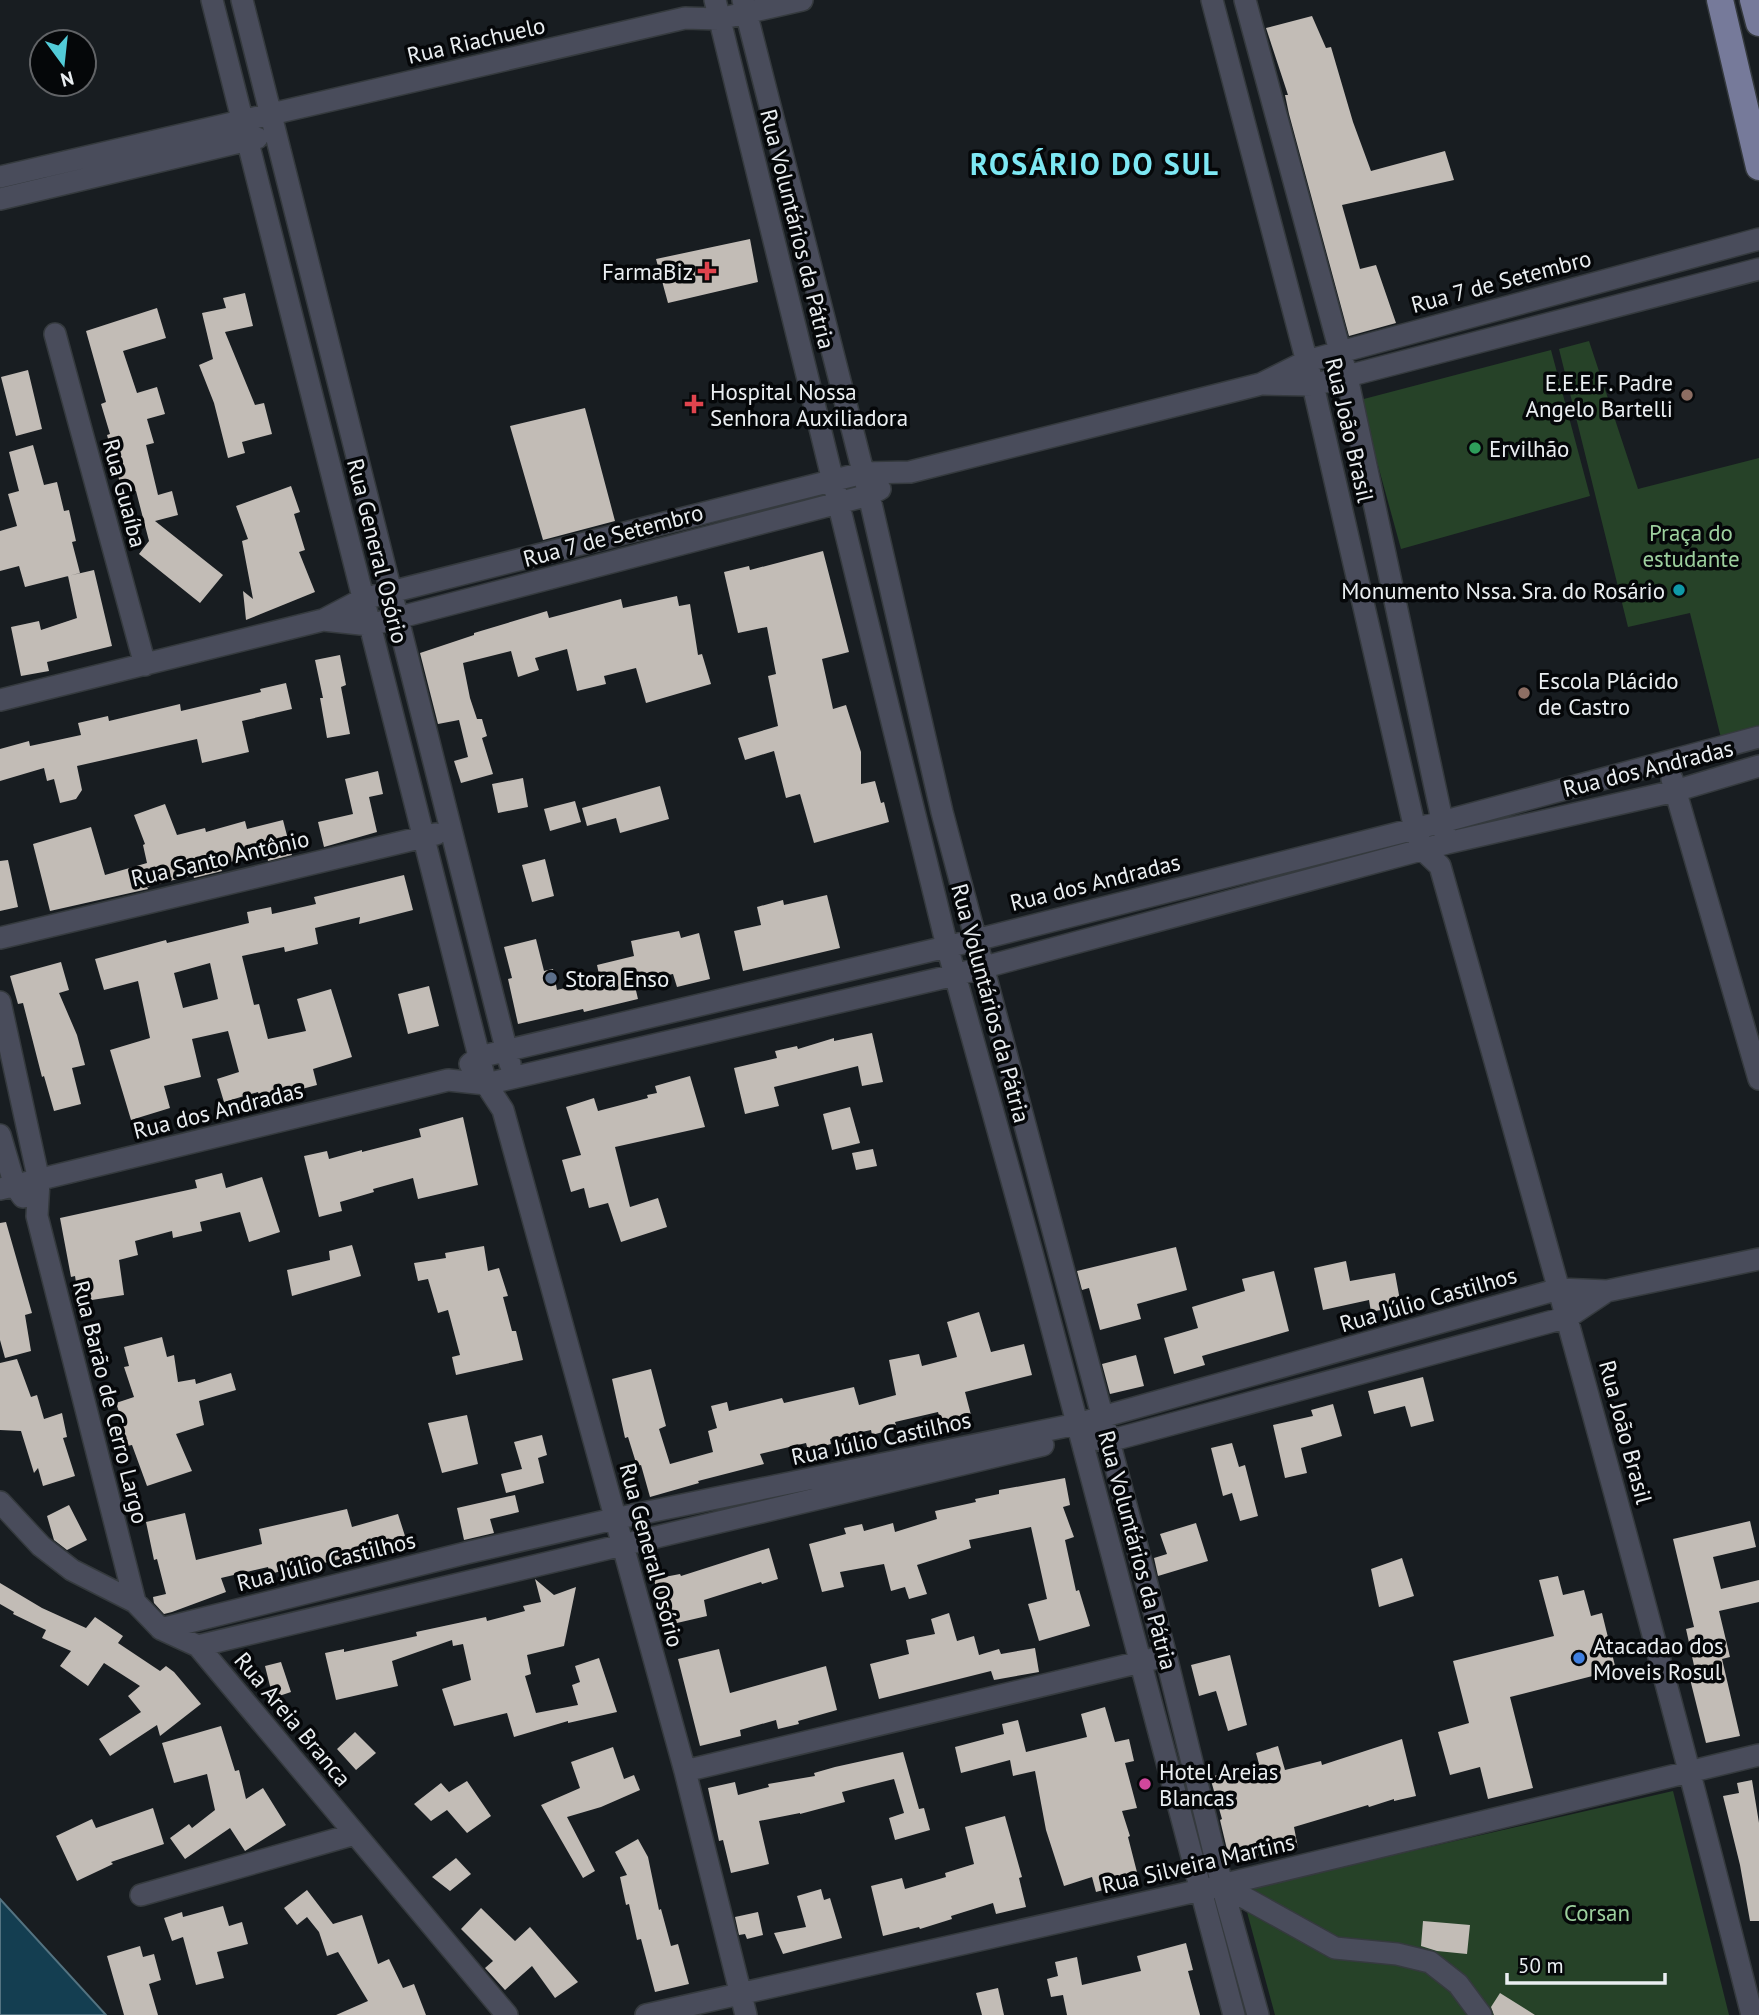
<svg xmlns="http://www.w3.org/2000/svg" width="1759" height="2015" viewBox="0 0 1759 2015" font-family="'PT Sans',sans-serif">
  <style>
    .green { fill: #264228 }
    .water { fill: #143e51; stroke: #547381; stroke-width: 2 }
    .building { fill: #c2bcb6; fill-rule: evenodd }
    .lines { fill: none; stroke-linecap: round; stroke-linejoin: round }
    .minor-casing { stroke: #353a3e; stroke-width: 24 }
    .major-casing { stroke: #353a3e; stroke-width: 29 }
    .minor { stroke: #494c5b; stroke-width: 21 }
    .major { stroke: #767a9a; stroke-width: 26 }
    .health-dot { fill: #e0444e; stroke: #050709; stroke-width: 2.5 }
    .education-dot { fill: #8d6e63; stroke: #050709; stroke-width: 2.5 }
    .leisure-dot { fill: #2e9e5b; stroke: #050709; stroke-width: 2.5 }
    .culture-dot { fill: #0f9aa8; stroke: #050709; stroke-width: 2.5 }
    .service-dot { fill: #5c6f8a; stroke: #050709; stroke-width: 2.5 }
    .shop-dot { fill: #3f7fe0; stroke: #050709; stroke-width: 2.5 }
    .hotel-dot { fill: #d1479c; stroke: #050709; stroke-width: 2.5 }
    .labels { text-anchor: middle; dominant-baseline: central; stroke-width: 7; stroke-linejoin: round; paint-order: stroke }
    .street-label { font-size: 23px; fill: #eaeef1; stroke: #050709 }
    .poi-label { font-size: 23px; fill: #eaeef1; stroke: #050709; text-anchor: start }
    .park-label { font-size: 23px; fill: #9dd09e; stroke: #050709 }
    .district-label { font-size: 30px; font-weight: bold; letter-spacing: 2px; fill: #7de7f3; stroke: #050709 }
  </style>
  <rect width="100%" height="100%" fill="#181d21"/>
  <!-- green -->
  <path class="green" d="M1589,341l49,148 121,-31v275l-37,9 -32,-129 -62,14 -69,-278z
    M1551,350l39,146 -189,53 -41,-149z
    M1673,1791l56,224h-454l-34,-125z"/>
  <!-- water -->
  <path class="water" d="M0,1899l106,116h-106z"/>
  <!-- building -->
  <path class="building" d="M1312,16l14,32 5,-1 22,75 18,49 74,-20 9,29 -112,25 18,64 16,-4 20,58 -47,13 -60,-222 -4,-19h3l-22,-67z
    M750,239l8,43 -90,21 -12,-44z
    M245,293l8,33 -28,6 30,73 9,-2 8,31 -30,8 3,11 -17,5 -14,-55 -15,-38 14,-6 -11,-46 24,-5 -3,-10z
    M157,308l9,30 -43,13 14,42 20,-6 8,27 -18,5 7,24 -8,2 12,50 14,-4 6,24 -23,6 68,54 -23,28 -61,-49 10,-13 -13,-50 -13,3 -16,-59 3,-1 -9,-30 5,-2 -20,-71z
    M28,370l14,59 -26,7 -15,-59z
    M585,408l30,113 -72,19 -33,-114z
    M33,445l11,40 13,-3 7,29 5,-1 7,31 -4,1 8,31 -55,14 -6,-21 -19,5v-40l17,-5 -9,-32 11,-3 -10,-39z
    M291,486l9,26 -6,2 11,36 -6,2 16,40 -69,28 -3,-29 10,8 -11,-58 6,-2 -12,-33z
    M823,551l26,101 -27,7 11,50 13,-4 15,47v32l14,-3 6,22 3,-1 5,20 -75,21 -14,-49 -14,4 -12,-47 -29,9 -7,-22 40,-12 -10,-50 8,-2 -9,-47 -29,6 -14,-61 25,-6 1,4z
    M94,570l18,76 -65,16 2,9 -28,5 -10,-49 28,-6 2,9 36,-12 -9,-42z
    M677,596l2,10 11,-2 8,51 4,-1 9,30 -65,19 -10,-35 -32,8 2,8 -29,7 -10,-42 -32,9 4,12 -21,7 -7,-26 -48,12 7,35 7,21h5l5,17 -5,2 11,36 -32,9 -7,-22 14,-4 -9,-37 -21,4 -18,-71 54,-18v-2l73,-22 2,7 72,-19 2,9z
    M340,655l6,30 -5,2 9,47 -23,4 -7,-40h3l-8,-38z
    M286,683l6,26 -50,12 7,31 -47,11 -5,-24 -120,27 5,24 -6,9 -16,4 -6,-24 -7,2 -3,-13 -44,13v-32l29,-8 1,5 51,-11 -3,-12 30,-7 1,5 71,-17 1,7 80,-19 -1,-3z
    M378,771l5,23 -14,3 8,35 -53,15 -6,-25 35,-8 -8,-35z
    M523,778l5,29 -30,6 -6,-29z
    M660,786l9,33 -49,14 -4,-15 -29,8 -5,-18z
    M575,801l6,21 -31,9 -6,-22z
    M165,804l12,31 28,-7 1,4 39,-11 2,8 36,-9 9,35 -24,6 -2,-9 -46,13 2,6 -28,7 -1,-3 -46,12 1,2 -98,22 -17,-67 58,-17 14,48 42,-12 -4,-18 2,-1 -11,-29z
    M545,859l9,37 -22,6 -10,-37z
    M8,860l10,47 -18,4v-50z
    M404,875l9,35 -54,14 1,-7 -45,11 3,16 -33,8 -1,-5 -42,9 12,49 5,-1 9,35 38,-8 -9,-32 34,-10 21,68 -39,12 4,16 -57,15 -2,-8 -34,10 -7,-23 22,-7 -11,-41 -36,8 9,38 -37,9 6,22 -39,12 -21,-70 40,-12 -12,-57 -34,9 -9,-31 71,-19 1,3 82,-20 -2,-11 24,-5 1,7 44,-10 -2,-7zM210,963l8,36 -35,9 -9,-35z
    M827,895l13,53 -97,23 -9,-40 27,-6 -4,-18 26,-7 1,5z
    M679,931l2,7 18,-5 11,46 -33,8 -4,-13 -39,8 4,17 -54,13 -1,-3 -65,15 -10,-45 4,-1 -8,-31 32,-8 8,32 9,-2 4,21 43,-11 -3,-14 37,-9 -3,-15z
    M61,962l8,28 -10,3 18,42 8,30 -13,3 9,36 -27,7 -10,-35 -2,1 -19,-74 -5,1 -8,-28z
    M429,986l10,40 -31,8 -10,-40z
    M872,1033l11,49 -21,4 -4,-20 -84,21 5,19 -34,8 -11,-46 43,-10 -2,-7 22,-5 1,3 36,-11v3z
    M690,1076l15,51 -90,20 15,60 28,-9 9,29 -46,15 -13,-39 -19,5 -5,-20 -13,4 -9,-32 19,-5 -15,-48 28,-9 4,13 50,-13 -1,-3 10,-2 -2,-7z
    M850,1107l10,36 -28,7 -9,-36z
    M463,1117l15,68 -60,14 -5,-21 -40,11 1,3 -34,10 2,9 -23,6 -15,-61 23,-5 2,8 33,-9v2l59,-15 -2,-8z
    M873,1149l4,17 -21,4 -4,-17z
    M222,1173l4,15 36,-11 18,55 -31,10 -9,-30 -40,10 2,9 -29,7 -1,-7 -37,10 3,14 -19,5 5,35 -45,7 -4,-26 -4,1 -11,-59 137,-30 -2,-8z
    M6,1222l26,91 -7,2 6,36 -26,7 -5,-18v-117z
    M352,1245l9,31 -69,20 -5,-26 43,-10 -1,-9z
    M484,1246l4,25 11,-3 9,28 -5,1 9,34h4l7,29 -67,15 -4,-18 8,-2 -12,-45 -10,3 -10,-34 -10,2 -4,-18 32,-5 -1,-5z
    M1176,1247l11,43 -50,14 4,15 -41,11 -11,-42 -7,2 -5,-19z
    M1346,1261l4,20 45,-8 6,33 -30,6 -2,-12 -46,10 -9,-42z
    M1274,1271l15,60 -87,25 3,9 -31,9 -10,-36 34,-10 -6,-21 53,-16 -3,-12z
    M979,1312l12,40 33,-8 8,31 -67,17 6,23 -30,8 -3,-11 -43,10 2,6 -25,7 -1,-5 -41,9 1,5 -23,6 -2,-7 -46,11 4,10 -66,17 1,2 -49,14 -9,-32 -4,1 -9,-29 -3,1 -13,-59 39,-10 15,57 -7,3 11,35 43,-12 -5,-21 9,-3 -6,-22 16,-4 2,9 53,-13 2,5 70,-16 5,18 37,-10 -7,-35 30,-6 3,12 35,-9 -10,-35z
    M162,1337l5,20 7,-2 4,27 17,-3 1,5 35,-11 5,17 -37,11 5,24 -28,9 16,37 -45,15 -15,-41 -19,4 -3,-18 12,-10 -6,-18 18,-6 -10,-30 5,-1 -5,-19z
    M1136,1355l8,31 -34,8 -8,-30z
    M17,1359l14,38 6,-2 7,24 18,-6 5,24 -4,1 12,38 -32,10 -5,-18 -4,5 -13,-42 -21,-1v-67z
    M1423,1377l11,44 -23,6 -6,-21 -31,8 -6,-23z
    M1333,1404l9,32 -41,12 6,25 -22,5 -12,-53 40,-9 -2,-6z
    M467,1415l11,49 -36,9 -14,-50z
    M542,1435l5,20 -9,3 6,25 -38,10 -5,-19 21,-5 -8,-27z
    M1232,1443l7,24 6,-2 13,51 -18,5 -8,-28 -9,3 -12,-48z
    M1065,1478l5,27 -7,2 11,30 -9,3 11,51 3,-1 11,36 -51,15 -11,-37 19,-5 -16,-72 -62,13 2,8 -54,17 10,29 -18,5 -4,-12 -14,4 -7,-27 -44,8 4,15 -22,5 -13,-48 37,-10 -2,-6 18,-4 2,7 29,-8 2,9 42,-13 -2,-8 41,-9 -1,-3 24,-5v-4z
    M515,1495l4,17 -29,7 4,14 -30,7 -7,-32z
    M69,1505l18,35 -20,10 -13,-10 -7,-24z
    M347,1509l5,18 46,-13 7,22 -48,13 2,5 -39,10v-3l-50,13 -2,-7 -47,11 5,14 -54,20 -8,2 -10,-11 -1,-6 13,-3 -9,-35 -3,1 -8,-38 39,-9 11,47 66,-16 -3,-15z
    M1750,1521l6,26 -43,10 8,32 38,-9v22l-40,9 11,46 -8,2 18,77 -34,7 -18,-72 7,-1 -9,-41 8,-2 -21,-88z
    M1196,1523l12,38 -50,15 -4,-18 13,-4 -7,-20z
    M769,1548l9,31 -16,5 -1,-2 -57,18 3,16 -43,10 -10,-47 26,-5 1,2z
    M1402,1558l12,38 -35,11 -8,-38z
    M1558,1576l5,19 21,-5 7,26 11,-3 14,57 -106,27 23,91 -45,11 -8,-32 -30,8 -12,-43 31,-9 -16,-62 101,-25 -15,-56z
    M535,1579l19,16 22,-8 -12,59 -37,9 4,19 -6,2 11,37 42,-8 -6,-20 8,-3 -5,-16 24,-8 18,54 -49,11v-2l-54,16 -7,-24 -53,13 -12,-37 29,-9 -8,-36 -10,2 -1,-6 -60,21 6,25 -62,14 -11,-47 19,-4v3l73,-16 -1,-4 70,-15 1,4 38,-10 -2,-5 18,-4z
    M0,1583l42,25 44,20 9,-11 28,19 -5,7 42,28 6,-5 8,6 27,32 -41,32 -3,-11 -47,31 -11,-17 42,-27 -13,-16 12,-10 -36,-23 -16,23 -28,-20 11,-15 -29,-13 4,-8 -33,-16 1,-2 -14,-8z
    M949,1613l8,28 17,-5 5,19 20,-6 2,5 34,-6 4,24 -45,8 -3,-9 -112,28 -9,-35 39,-10 -3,-14 29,-6 -4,-15z
    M719,1649l11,44 96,-27 11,44 -39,11 1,3 -21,5 -2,-9 -36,10 1,6 -41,10 -22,-87z
    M1230,1655l17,70 -19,6 -12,-40 -17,5 -8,-31z
    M281,1662l10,30 -18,6 -8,-32z
    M1105,1707l10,35 14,-3 5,22 -9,2 12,45 -15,3 8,25 -2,1 11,43 -43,12 -4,-15 -28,9 -18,-56 -11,-59 -22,5 -3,-16 -49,13 -6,-26 49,-13 -2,-10 16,-4 8,32 61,-15 -6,-23z
    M221,1726l14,45 4,-1 7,29 17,-11 23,37 -41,26 -15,-23 -45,31 -15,-21 19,-14 3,4 23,-18 -8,-36 -33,9 -12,-40z
    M355,1732l21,21 -20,17 -19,-21z
    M1402,1739l14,57 -22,5v-2l-25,8 -1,-2 -74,22 4,21 -68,14 -10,-42 2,-1 -12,-42 49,-13 -3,-11 22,-7 7,24 36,-9 1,4z
    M613,1747l11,32 10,-4 6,15 -39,17 -34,10 28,54 -12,7 -42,-73 39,-17 -9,-26z
    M903,1752l16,57 5,-1 6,22 -35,10 -6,-22 15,-5 -10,-34 -52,13 3,10 -45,12v-1l-41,8 10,43 -38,9 -8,-33 -4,1 -11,-53 27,-6 3,13 31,-8 -1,-3 47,-8 -1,-3 21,-6z
    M1752,1780l7,43v98h-9l-10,-56 -17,-69 16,-3 -2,-10z
    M467,1781l24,35 -24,17 -20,-23 -16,11 -17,-17 27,-21 8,9z
    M153,1808l11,36 -53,18 2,2 -36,17 -21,-45 36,-17 4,9z
    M1005,1816l17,61 -3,1 7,29 -30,7 -3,-11 -42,13 1,3 -32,10 -1,-2 -36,9 -12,-50 31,-8 3,11 41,-12 -1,-4 29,-9 -9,-37z
    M638,1839l10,18 11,53 2,-1 10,37 7,-2 11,40 -34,8 -14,-53 -4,1 -8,-36 -3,1 -6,-28 7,-2 -12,-23z
    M456,1858l15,16 -21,17 -18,-14z
    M821,1889l3,11 6,-2 12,40 -59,16 -9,-21 32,-6 -9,-31z
    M307,1890l26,34 29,-9 16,49 11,-5 14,29 11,-4 12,31h-90l32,-14 -30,-49 -11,4 -8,-24 -12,-15 -10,8 -13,-17z
    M223,1906l6,20 13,-4 6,22 -31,8 7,26 -28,7 -13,-48 -11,4 -8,-23 18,-6 1,5z
    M481,1908l34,33 15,-14 48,55 -23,16 -23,-32 -27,24 -20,-22 8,-7 -32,-32z
    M758,1912l5,23 -16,4 -2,-5 -6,1 -4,-18z
    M1423,1921l47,4 -3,29 -30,-3 -16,-5z
    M1186,1943l7,27 -5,1 12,44h-133l-4,-20 -12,2 -4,-18 11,-3 -3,-14 22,-5 5,28 59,-14 -4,-15z
    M140,1946l3,11 11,-3 7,26 -12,4 9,31h-34l-17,-59z
    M998,1988l6,27h-22l-6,-22z
    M1500,1993l35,22h-41l-3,-8z"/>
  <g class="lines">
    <defs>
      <path id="minor" d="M212,0l274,1084 17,26 182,661 61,244
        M242,0l268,1064
        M715,0l232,946 85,307 202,762
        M743,0l126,495 73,317 224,844 56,229 36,130
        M1212,0l101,385 102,444 8,21 17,16c108,382 215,764 312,1149
        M1245,0l102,377 98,457
        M0,177l685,-159 34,1 83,-19
        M0,199l257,-61
        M55,334l90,331
        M1263,384l50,1 446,-116
        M323,620l47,5 499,-130 11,-6
        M0,700l323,-80 40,-21 500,-126 47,-1 351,-88 46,-23 452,-122
        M1672,779l87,300
        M0,938l436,-104
        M0,1002l39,179 -2,35 98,386
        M470,1064l9,-7 497,-117 466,-118 317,-85
        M0,1135l15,51 8,11
        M0,1189l448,-109 38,4 469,-109 492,-132 228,-52 84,-25
        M1095,1439l14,2 459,-124 39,-26
        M0,1502l41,44 31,24 63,32 26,27 37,17 309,369
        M161,1629l305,-76 148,-34 463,-95 482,-135 48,2 152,-32
        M198,1646l845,-201
        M685,1771l468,-112
        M1222,1885l113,63 62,6 33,8 28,22 23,31
        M141,1895l214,-61
        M646,2015l555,-125 558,-135"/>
      <path id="major" d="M1720,0l39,167
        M1753,0l6,23"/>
    </defs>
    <!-- minor casing -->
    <use href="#minor" class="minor-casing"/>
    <!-- major casing -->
    <use href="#major" class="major-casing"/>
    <!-- minor -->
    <use href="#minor" class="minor"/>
    <!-- major -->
    <use href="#major" class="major"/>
  </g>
  <!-- markers -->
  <g class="health-dot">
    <path d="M703.5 260.5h7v7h7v7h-7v7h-7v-7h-7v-7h7z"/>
    <path d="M690.5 393.5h7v7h7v7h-7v7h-7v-7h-7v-7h7z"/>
  </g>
  <g class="education-dot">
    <circle cx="1687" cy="395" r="7"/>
    <circle cx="1524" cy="693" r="7"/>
  </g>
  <circle class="leisure-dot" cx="1475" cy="448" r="7"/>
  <circle class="culture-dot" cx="1679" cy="590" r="7"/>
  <circle class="service-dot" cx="551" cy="978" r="7"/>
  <circle class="shop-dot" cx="1579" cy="1658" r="7"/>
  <circle class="hotel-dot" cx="1145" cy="1784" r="7"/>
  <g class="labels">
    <!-- street labels -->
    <g class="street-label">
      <text transform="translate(476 40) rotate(-13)">Rua Riachuelo</text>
      <text transform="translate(798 229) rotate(76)">Rua Voluntários da Pátria</text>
      <text transform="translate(1501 281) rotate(-15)">Rua 7 de Setembro</text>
      <text transform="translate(1350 430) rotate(77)">Rua João Brasil</text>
      <text transform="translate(125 493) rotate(75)">Rua Guaíba</text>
      <text transform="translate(613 535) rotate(-15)">Rua 7 de Setembro</text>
      <text transform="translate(378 551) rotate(76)">Rua General Osório</text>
      <text transform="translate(1648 768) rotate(-14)">Rua dos Andradas</text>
      <text transform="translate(220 858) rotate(-13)">Rua Santo Antônio</text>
      <text transform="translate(1095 882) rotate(-14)">Rua dos Andradas</text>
      <text transform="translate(991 1003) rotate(75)">Rua Voluntários da Pátria</text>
      <text transform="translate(218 1110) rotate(-14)">Rua dos Andradas</text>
      <text transform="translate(1428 1299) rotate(-16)">Rua Júlio Castilhos</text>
      <text transform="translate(111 1402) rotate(76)">Rua Barão de Cerro Largo</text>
      <text transform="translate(1626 1432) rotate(75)">Rua João Brasil</text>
      <text transform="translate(881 1438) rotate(-12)">Rua Júlio Castilhos</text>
      <text transform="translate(1138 1550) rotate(75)">Rua Voluntários da Pátria</text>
      <text transform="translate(652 1555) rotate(75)">Rua General Osório</text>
      <text transform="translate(326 1561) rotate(-14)">Rua Júlio Castilhos</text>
      <text transform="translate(293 1719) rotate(50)">Rua Areia Branca</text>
      <text transform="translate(1198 1863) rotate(-13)">Rua Silveira Martins</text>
    </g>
    <!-- poi labels -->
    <g class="poi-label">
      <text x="693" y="271" text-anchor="end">FarmaBiz</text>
      <text x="1673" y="382" text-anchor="end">E.E.E.F. Padre<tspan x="1673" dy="26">Angelo Bartelli</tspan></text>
      <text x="710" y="391">Hospital Nossa<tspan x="710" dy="26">Senhora Auxiliadora</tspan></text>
      <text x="1489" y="448">Ervilhão</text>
      <text x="1665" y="590" text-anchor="end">Monumento Nssa. Sra. do Rosário</text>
      <text x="1538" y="680">Escola Plácido<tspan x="1538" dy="26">de Castro</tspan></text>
      <text x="565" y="978">Stora Enso</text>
      <text x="1593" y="1645">Atacadao dos<tspan x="1593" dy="26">Moveis Rosul</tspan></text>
      <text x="1159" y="1771">Hotel Areias<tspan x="1159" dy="26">Blancas</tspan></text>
    </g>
    <!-- park labels -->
    <g class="park-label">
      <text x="1691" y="532">Praça do<tspan x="1691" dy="26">estudante</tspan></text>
      <text x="1597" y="1912">Corsan</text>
    </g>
    <!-- district labels -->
    <g class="district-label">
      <text x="1095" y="163">ROSÁRIO DO SUL</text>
    </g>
  </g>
  <!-- north arrow -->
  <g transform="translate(63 63) rotate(165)"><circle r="33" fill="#050709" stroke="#616366" stroke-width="2"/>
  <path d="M0-5L12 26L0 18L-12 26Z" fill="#52cbd8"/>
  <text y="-10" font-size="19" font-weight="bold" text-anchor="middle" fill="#eaeef1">N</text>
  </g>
  <!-- scale -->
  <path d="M1507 1973v10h158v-10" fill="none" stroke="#eaeef1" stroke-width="3.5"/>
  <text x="1518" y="1973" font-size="21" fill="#eaeef1" stroke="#050709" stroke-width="5" paint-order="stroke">50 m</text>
</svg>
